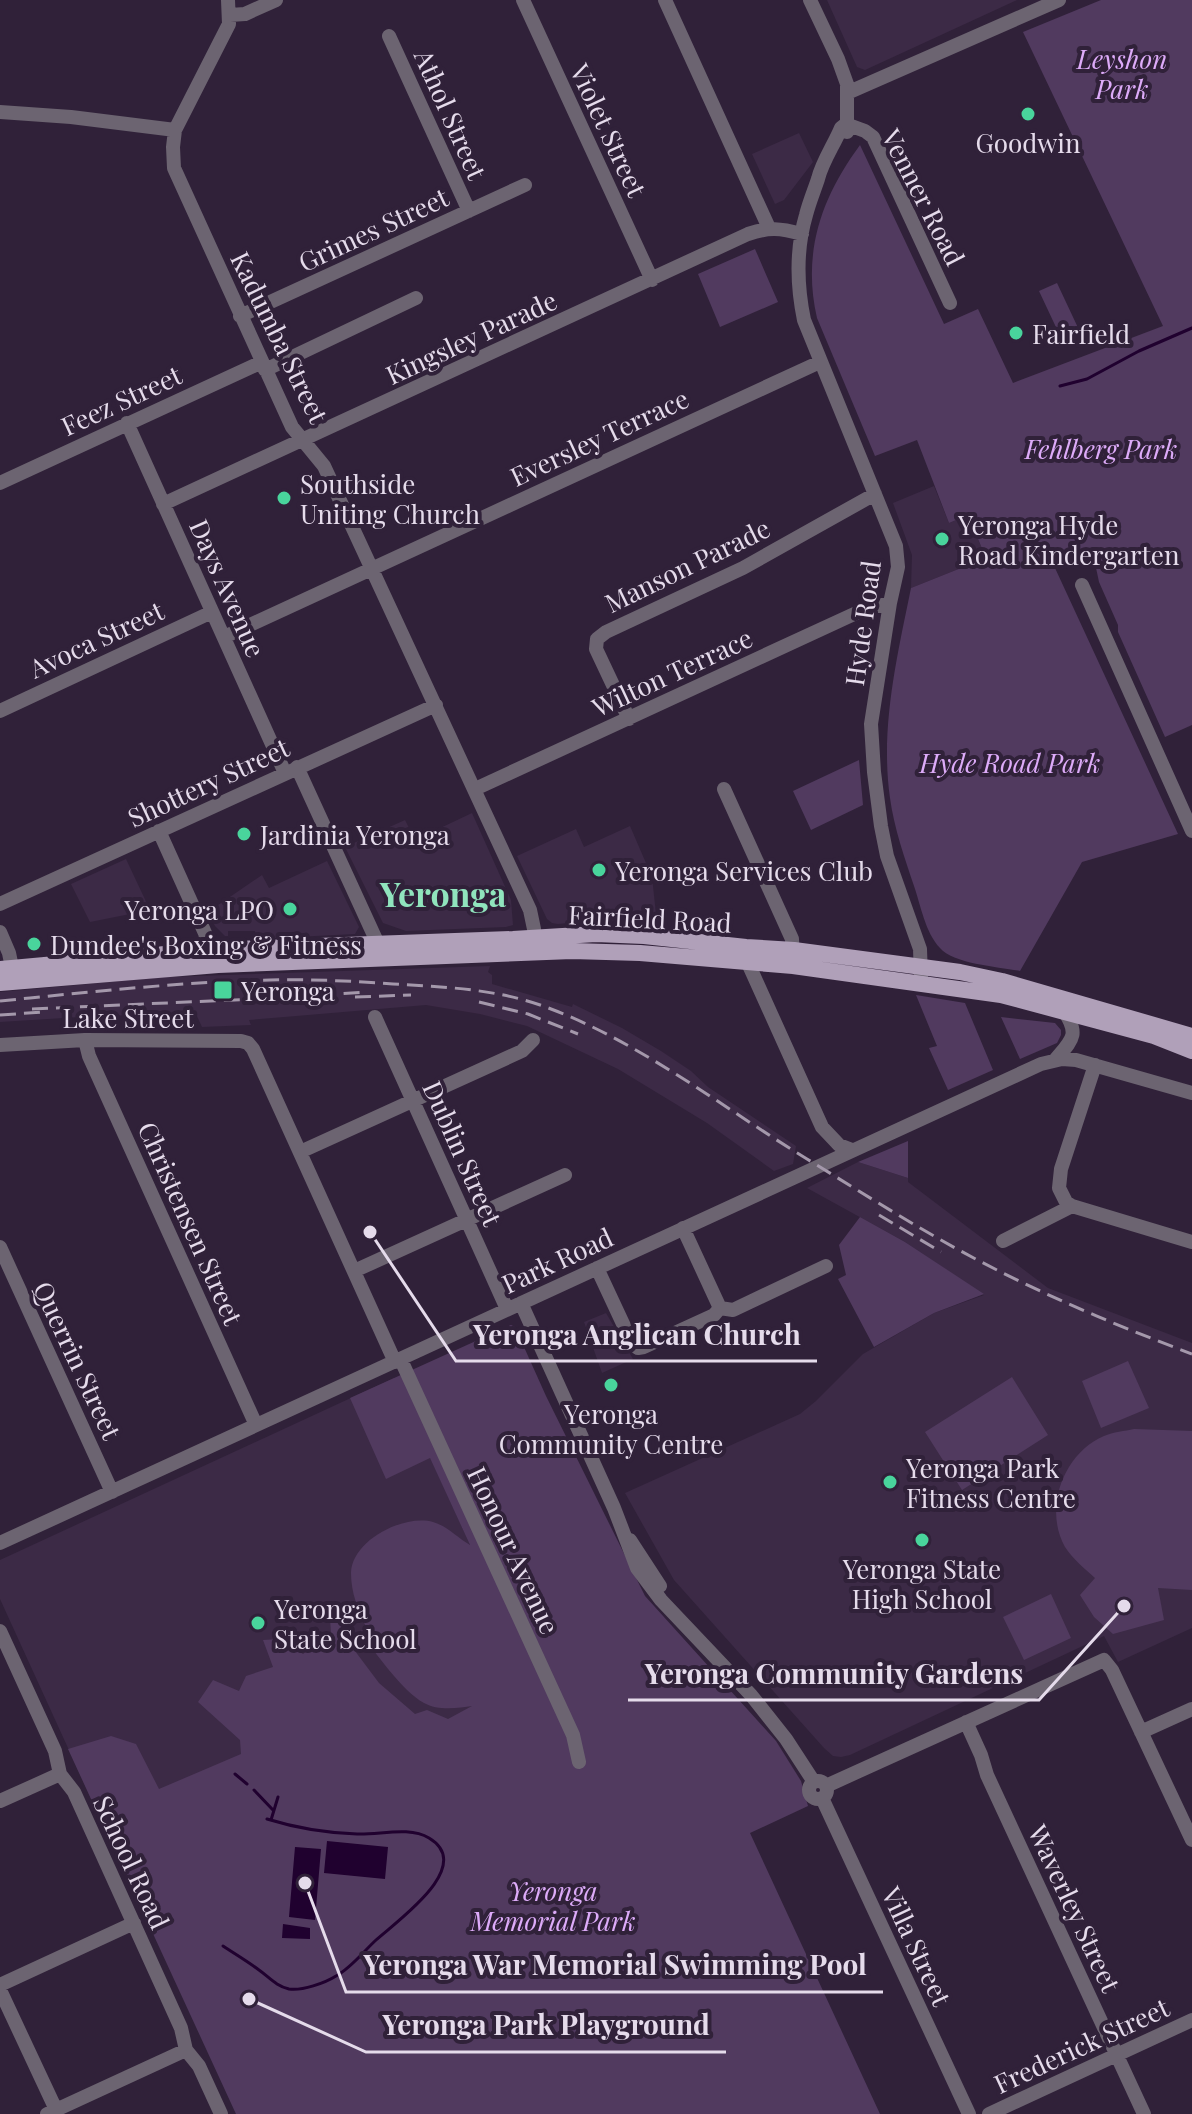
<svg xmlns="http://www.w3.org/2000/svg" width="1192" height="2114" viewBox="0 0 1192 2114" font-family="'Playfair Display',serif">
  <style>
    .built { fill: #3c2a46 }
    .green { fill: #513a5f }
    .water { fill: #20012f }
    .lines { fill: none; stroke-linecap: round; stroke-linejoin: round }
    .stream { stroke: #20012f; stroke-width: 3 }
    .minor { stroke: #6c6471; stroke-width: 14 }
    .major { stroke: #b0a0b9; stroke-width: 16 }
    .rail { stroke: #a498ab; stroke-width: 3; stroke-dasharray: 16 8; stroke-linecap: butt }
    .poi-dot { fill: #49d49c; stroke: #302139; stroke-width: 3 }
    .labels { text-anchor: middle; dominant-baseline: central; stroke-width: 8; stroke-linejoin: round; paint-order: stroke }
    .park-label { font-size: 26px; font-style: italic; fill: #ddabf9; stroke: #302139 }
    .street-label { font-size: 26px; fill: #e5dbeb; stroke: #302139 }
    .poi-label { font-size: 26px; fill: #e5dbeb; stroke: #302139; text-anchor: start }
    .district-label { font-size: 34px; font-weight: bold; fill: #90e4bd; stroke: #302139 }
    .leader { fill: none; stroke: #e5dbeb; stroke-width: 3 }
    .callout-dot { fill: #e5dbeb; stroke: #302139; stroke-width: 3 }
    .callout-label { font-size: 28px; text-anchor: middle; font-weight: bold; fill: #e5dbeb; stroke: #302139; stroke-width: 8; stroke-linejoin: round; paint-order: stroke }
  </style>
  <rect width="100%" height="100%" fill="#302139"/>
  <!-- built -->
  <path class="built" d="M827,0h190l-152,70 -8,-3z
    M799,133l14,29 -29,38 -9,4 -23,-50z
    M934,486l15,37 19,-8 18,43 -75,30 1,-33 -19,-52z
    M472,813l39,87 2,25 -7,2 -100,4 -23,-8 -38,-76 60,-27 10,20z
    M630,826l22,51 5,46 -58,-3 -41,4 -6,-1 -5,-4 -30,-63 59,-27 8,18z
    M126,859l24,51 -60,12 -19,-38z
    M327,861l32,66 -4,7 -99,5 -1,-8h-27v5h-3l-10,-10 -7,-14 54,-37 7,13z
    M490,966l-2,6 4,3v9l80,23 1,-3 49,24 39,23 30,20 17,16 88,59 -3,18 -19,7 -67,-48 -89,-54 -91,-43 -47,-12 -54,-9 -177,15 2,5 -49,2 -6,-13 -100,2 -96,6v-30l165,-15z
    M858,1162l50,16v4l140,106 144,55v285l-74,34 -14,-26 -254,119 -9,2 -8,-1 -9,-8 -150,-168 -49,-87 175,-79 16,-13 47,-47 71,-41 50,-18 -79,-53 -98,-54z
    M606,1313l27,46 -31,14 -18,-51z
    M394,1378l140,307 -150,68 -279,76 -105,-230v-39z"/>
  <!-- green -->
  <path class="green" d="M1101,0h91v725l-27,12 -47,-105v-7l-19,-43 -4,-19 -40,5 123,266 -96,28 -62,109c-20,-4 -67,-7 -80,-23 -15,-16 -19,-42 -26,-62 -9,-27 -20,-58 -24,-88 -10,-70 7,-141 21,-210l75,-30 -18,-43 -19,8 -32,-83 -42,16 -58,-138c-15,-65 4,-120 43,-173l84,179 34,-15 35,74 150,-57 -140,-294z
    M755,249l23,53 -58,25 -22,-53z
    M1057,283l23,49 -18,8 -23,-49z
    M859,760l4,45 -52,25 -18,-39z
    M916,995l49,8 28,67 -45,20 -19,-42 8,-2z
    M1001,1017l54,6 6,7v5l-4,8 -37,16z
    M908,1141v37l-50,-16z
    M860,1217l45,25 79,52 -50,19 -60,34 -36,-68 8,-4 -7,-30z
    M511,1325l4,2 31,69 99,200 131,145 25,40 7,25 -58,27 130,281h-644l-168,-365 43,-13 25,8 23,45 82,-35 -1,-14 -42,-38 15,-22 26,11 7,-15 27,-9 -10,-27 17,-1 23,15 28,-20 -1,-16 12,-3 13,26v10l24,32 36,31 12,-4 21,9 24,-13c-13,2 -34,5 -48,-3 -22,-12 -49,-51 -64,-71l6,-5c-8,-18 -15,-34 -15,-54 1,-33 53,-59 82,-51 14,4 25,16 37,23l-40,-87 -44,21 -36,-81z
    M1128,1361l21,47 -48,20 -19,-47z
    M1012,1377l36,58 -86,55 -37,-58z
    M1134,1429l58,2v159l-34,-2 6,32 -51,14 -19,-17 -14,-22 15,-17c-10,-9 -22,-19 -30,-31 -22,-39 -1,-94 39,-111 9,-4 21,-5 30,-7z
    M1051,1594l20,44 -47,22 -21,-43z"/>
  <!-- water -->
  <path class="water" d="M327,1841l61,6 -3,32 -61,-6z
    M295,1847l26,2 -6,71 -26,-3z
    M283,1924l27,4v11l-28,-1z"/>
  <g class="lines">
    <!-- stream -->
    <path class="stream" d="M1060,386l27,-7 52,-28 53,-23
      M235,1774l12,10
      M254,1790l19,20
      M271,1820l7,-23
      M223,1946c12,8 24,15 36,24 10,7 17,16 30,19 13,2 36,-6 47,-13 15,-8 28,-25 40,-36 21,-19 100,-74 53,-102 -20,-12 -49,-3 -72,-4 -30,-1 -61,-6 -90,-15"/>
    <!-- minor -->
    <path class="minor" d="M228,0l1,24 -54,106 -2,17 1,21 118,259 32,39 206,444 4,19 1,19
      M523,0l129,280
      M665,0l104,228
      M810,0l28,59 9,25v48
      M230,15l15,-1 31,-14
      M389,36l80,175
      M847,93l212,-93
      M0,112l71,5 104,13
      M846,124l-5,4c-7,17 -19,34 -23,51 -4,12 -9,24 -12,36 -10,34 -9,71 -2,105l92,226 2,21 -8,36 -19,121 3,48 7,54 6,30 33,93 1,28
      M846,124l19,7 8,6 77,166
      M240,316l285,-131
      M265,370l151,-72
      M127,423l158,350
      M0,483l262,-121
      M163,504l585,-270c21,-7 32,-6 54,0
      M1082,585l110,246
      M224,637l596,-275
      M0,711l212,-99
      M629,719l-33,-70 1,-10 9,-7 137,-64 132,-74
      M297,767l81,177
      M475,789l390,-180 25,-6
      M724,789l68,150 1,22
      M159,831l46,102 4,17
      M0,904l436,-199
      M0,932l9,21 5,24
      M747,955l1,8 74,164 17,18 13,5
      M375,1017l132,292
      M85,1040l4,16 167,369
      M0,1045l85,-5 156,1 7,2 5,6 142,313
      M1055,1060c17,-20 25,-25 9,-49
      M1095,1065l-34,104 -2,19 7,14 6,4 120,36
      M300,1152l222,-101 11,-11
      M683,1228l37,80
      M1003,1241l69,-35
      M0,1247l112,245
      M597,1268l35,75 6,5 6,-1 70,-32 6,-7
      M354,1271l211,-96
      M521,1303l93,205 23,60 24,32 90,95 35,44 28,43
      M720,1308l13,2 93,-44
      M401,1360l172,375 6,27
      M630,1540l30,46
      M0,1543l1041,-479 21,-5 14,1 116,33
      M0,1631l55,120 5,23 14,18 107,236 5,22 13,16 22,48
      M966,1722l15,33 6,20 157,339
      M1141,1732l51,-23
      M809 1790a9 9 0 1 1 18 0a9 9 0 1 1-18 0Z
      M826,1786l278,-126 8,10 80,170
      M822,1798l147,316
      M0,1801l60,-27
      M0,1985l134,-62
      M0,1990l58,124
      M47,2114l139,-64
      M989,2114l203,-94"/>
    <!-- major -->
    <path class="major" d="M0,969l209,-19 304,-11 83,-5 48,2 102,11 48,3 166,22 42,9 190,55
      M0,983l218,-18 354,-14 68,2 153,13 208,29 153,41 38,15"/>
    <!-- rail -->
    <path class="rail" d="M355,997l56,-2
      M0,1001c90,-9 180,-19 270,-21 41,-1 82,1 123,4 53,3 108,5 158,25 90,34 174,100 256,150 62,38 124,78 190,111 63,32 129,59 195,84
      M479,1002l49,12 50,20
      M32,1009l245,-11 90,-6
      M0,1015l44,-3
      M879,1215l62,37"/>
  </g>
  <!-- markers -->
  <g class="poi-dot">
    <circle cx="1028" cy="114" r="8"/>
    <circle cx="1016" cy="333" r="8"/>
    <circle cx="284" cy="498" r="8"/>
    <circle cx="942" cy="539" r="8"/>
    <circle cx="244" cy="834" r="8"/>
    <circle cx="599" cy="870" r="8"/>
    <circle cx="290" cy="909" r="8"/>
    <circle cx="34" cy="944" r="8"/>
    <rect x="213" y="980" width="20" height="20" rx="4"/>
    <circle cx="611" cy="1385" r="8"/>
    <circle cx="890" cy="1482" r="8"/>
    <circle cx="922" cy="1540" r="8"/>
    <circle cx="258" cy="1623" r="8"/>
  </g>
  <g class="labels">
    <!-- park labels -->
    <g class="park-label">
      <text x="1122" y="58">Leyshon<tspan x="1122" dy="30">Park</tspan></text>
      <text x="1101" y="448">Fehlberg Park</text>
      <text x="1010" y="762">Hyde Road Park</text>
      <text x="553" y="1890">Yeronga<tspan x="553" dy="30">Memorial Park</tspan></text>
    </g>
    <!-- street labels -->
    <g class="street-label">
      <text transform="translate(451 114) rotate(66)">Athol Street</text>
      <text transform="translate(609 130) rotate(65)">Violet Street</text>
      <text transform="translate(924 197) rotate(63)">Venner Road</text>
      <text transform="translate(373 229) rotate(-25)">Grimes Street</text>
      <text transform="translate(280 337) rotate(64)">Kadumba Street</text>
      <text transform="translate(471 337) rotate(-25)">Kingsley Parade</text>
      <text transform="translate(121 400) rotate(-25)">Feez Street</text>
      <text transform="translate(599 437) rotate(-25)">Eversley Terrace</text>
      <text transform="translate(687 565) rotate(-26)">Manson Parade</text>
      <text transform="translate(228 588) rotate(66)">Days Avenue</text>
      <text transform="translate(862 623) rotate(-82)">Hyde Road</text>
      <text transform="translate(96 639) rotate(-25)">Avoca Street</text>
      <text transform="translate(672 672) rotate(-25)">Wilton Terrace</text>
      <text transform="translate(208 782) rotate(-25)">Shottery Street</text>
      <text transform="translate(650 918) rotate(3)">Fairfield Road</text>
      <text x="128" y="1017">Lake Street</text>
      <text transform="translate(463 1153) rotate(66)">Dublin Street</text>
      <text transform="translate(191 1223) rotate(66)">Christensen Street</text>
      <text transform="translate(557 1260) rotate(-25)">Park Road</text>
      <text transform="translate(78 1360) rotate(65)">Querrin Street</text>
      <text transform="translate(514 1550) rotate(65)">Honour Avenue</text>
      <text transform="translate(132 1862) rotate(65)">School Road</text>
      <text transform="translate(1075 1908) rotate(65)">Waverley Street</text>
      <text transform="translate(917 1946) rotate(65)">Villa Street</text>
      <text transform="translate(1081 2045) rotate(-25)">Frederick Street</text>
    </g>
    <!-- poi labels -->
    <g class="poi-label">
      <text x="1028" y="142" text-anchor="middle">Goodwin</text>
      <text x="1032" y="333">Fairfield</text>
      <text x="300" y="483">Southside<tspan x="300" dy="30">Uniting Church</tspan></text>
      <text x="958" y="524">Yeronga Hyde<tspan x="958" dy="30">Road Kindergarten</tspan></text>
      <text x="260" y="834">Jardinia Yeronga</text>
      <text x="615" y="870">Yeronga Services Club</text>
      <text x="274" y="909" text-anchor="end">Yeronga LPO</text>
      <text x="50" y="944">Dundee's Boxing &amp; Fitness</text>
      <text x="241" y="990">Yeronga</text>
      <text x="611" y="1413" text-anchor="middle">Yeronga<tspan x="611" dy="30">Community Centre</tspan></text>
      <text x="906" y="1467">Yeronga Park<tspan x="906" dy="30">Fitness Centre</tspan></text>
      <text x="922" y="1568" text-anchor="middle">Yeronga State<tspan x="922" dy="30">High School</tspan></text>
      <text x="274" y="1608">Yeronga<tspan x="274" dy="30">State School</tspan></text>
    </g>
    <!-- district labels -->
    <g class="district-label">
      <text x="443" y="893">Yeronga</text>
    </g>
  </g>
  <!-- callouts -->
  <path class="leader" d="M370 1232L456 1361H817M1124 1606L1039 1700H628M305 1883L346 1992H883M249 1999L366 2052H726"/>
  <g class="callout-dot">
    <circle cx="370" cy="1232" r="8"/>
    <circle cx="1124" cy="1606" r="8"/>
    <circle cx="305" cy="1883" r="8"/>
    <circle cx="249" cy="1999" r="8"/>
  </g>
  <g class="callout-label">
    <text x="637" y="1345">Yeronga Anglican Church</text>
    <text x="834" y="1684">Yeronga Community Gardens</text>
    <text x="615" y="1975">Yeronga War Memorial Swimming Pool</text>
    <text x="546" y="2035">Yeronga Park Playground</text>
  </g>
</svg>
